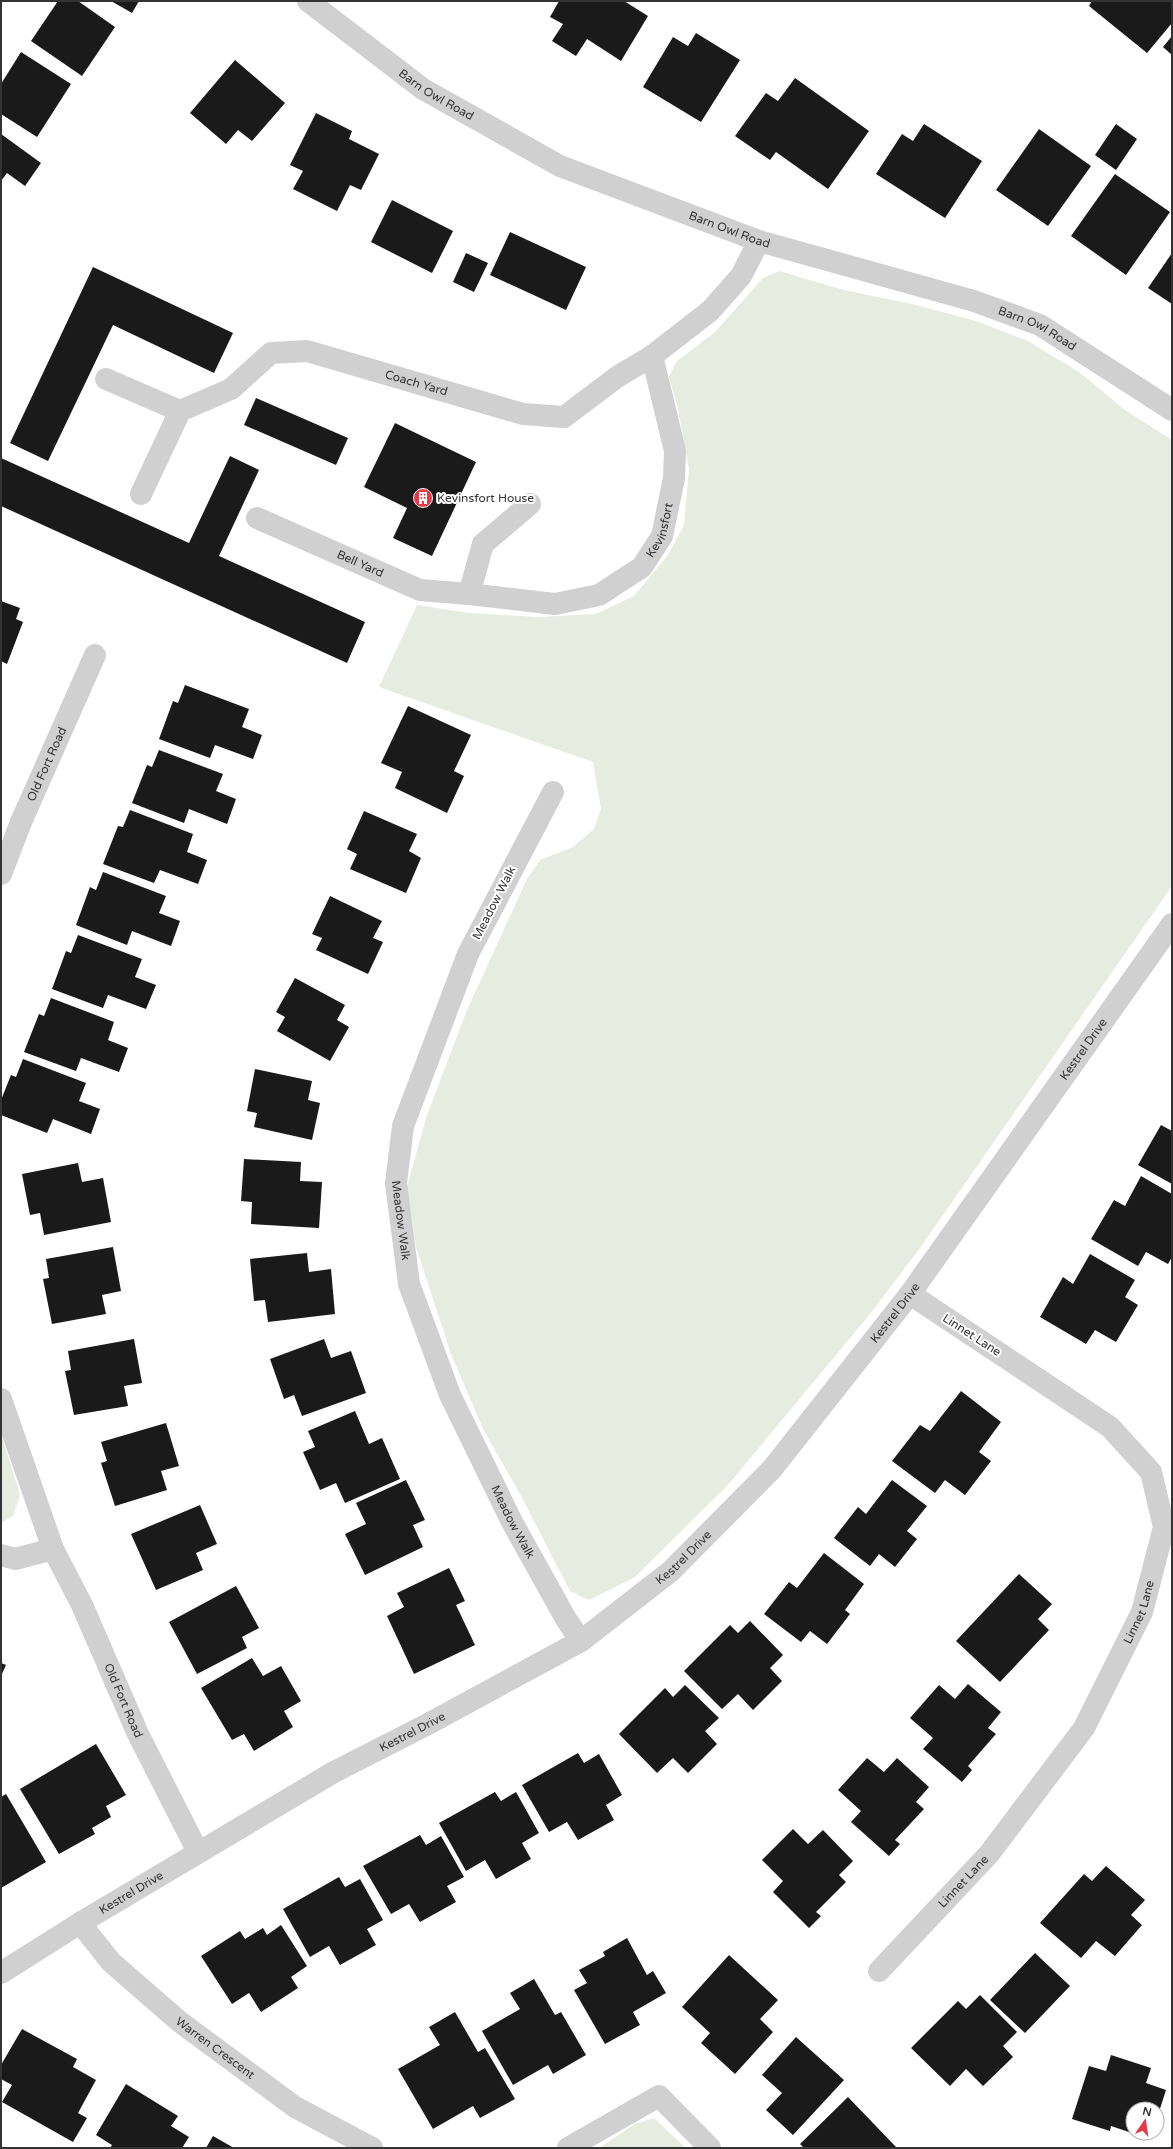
<svg xmlns="http://www.w3.org/2000/svg" width="1173" height="2149" viewBox="0 0 1173 2149" font-family="'Varela Round',sans-serif">
  <style>
    .green { fill: #e6ecdf }
    .building { fill: #1a1a1a }
    .lines { fill: none; stroke-linecap: round; stroke-linejoin: round }
    .street { stroke: #d0d0d0; stroke-width: 22 }
    .labels { text-anchor: middle; dominant-baseline: central; stroke-width: 4; stroke-linejoin: round; paint-order: stroke }
    .street-label { font-size: 12px; fill: #333; stroke: #fff }
    .poi-label { font-size: 12px; fill: #333; stroke: #fff; text-anchor: start }
  </style>
  <rect width="100%" height="100%" fill="#fff"/>
  <!-- green -->
  <path class="green" d="M779,271l65,19 68,14 64,17 52,20 51,31 46,38 47,30v446l-252,362 -50,66 -142,171 -93,92 -46,23 -19,-9 -50,-97 -36,-63 -33,-77 -35,-107 -9,-60 19,-69 41,-108 60,-131 13,-19 33,-13 21,-18 7,-20 -8,-47 -214,-75 38,-82 52,8 70,4 57,-3 38,-18 34,-41 16,-30 5,-56 -11,-60 -9,-32 7,-15 39,-30 48,-54z
    M1,1433l19,62 -7,21 -12,7z
    M654,2118l32,30h-87l36,-24z"/>
  <!-- building -->
  <path class="building" d="M58,1h20l37,26 -33,49 -51,-35z
    M111,1h28l-7,12z
    M559,1h65l24,15 -27,45 -34,-22 -11,17 -24,-15 11,-17 -13,-7z
    M1092,1h80v22l-25,30 -58,-47z
    M696,33l44,27 -39,62 -58,-35 30,-50 15,9z
    M1172,36v19l-9,-8z
    M21,52l50,32 -34,53 -36,-23v-30z
    M235,60l50,43 -33,38 -14,-11 -12,14 -36,-31z
    M795,78l74,53 -41,58 -52,-37 -6,8 -35,-24 31,-43 12,8z
    M316,113l36,18 -3,8 30,15 -18,36 -11,-5 -13,26 -44,-22 10,-18 -13,-6z
    M924,124l58,37 -37,57 -69,-44 26,-40 11,7z
    M1116,124l21,15 -21,31 -21,-15z
    M1039,129l52,37 -43,60 -52,-36z
    M1,134l40,29 -16,23 -18,-13 -6,8z
    M1115,174l55,38 -44,63 -55,-39z
    M392,200l61,31 -21,42 -61,-31z
    M510,232l76,35 -20,43 -76,-35z
    M466,253l22,10 -14,29 -21,-10z
    M1172,253v51l-24,-16z
    M93,267l140,66 -19,40 -101,-48 -65,136 -38,-18z
    M256,398l92,40 -12,27 -92,-40z
    M395,423l81,39 -44,94 -39,-18 14,-30 -43,-21z
    M230,456l29,14 -40,86 146,66 -18,41 -346,-157v-48l188,85z
    M1,601l19,7 -4,11 7,3 -16,42 -6,-3z
    M185,685l64,24 -7,18 20,8 -9,24 -38,-14 -5,13 -51,-19 14,-38 5,2z
    M408,706l63,29 -17,36 10,5 -17,37 -52,-25 7,-16 -21,-9z
    M159,750l64,24 -7,17 20,8 -9,25 -38,-15 -5,14 -52,-20 15,-38 5,2z
    M130,810l63,24 -6,18 20,8 -9,24 -38,-14 -6,13 -51,-19 15,-38 5,1z
    M364,811l53,23 -8,17 12,7 -15,35 -56,-24 7,-15 -10,-5z
    M103,872l63,24 -7,17 21,8 -9,25 -39,-15 -5,14 -51,-20 14,-38 6,3z
    M330,896l52,25 -9,17 10,4 -15,32 -52,-24 6,-12 -10,-4z
    M78,935l64,24 -7,18 21,8 -10,24 -38,-14 -5,13 -51,-19 14,-38 5,2z
    M295,978l50,27 -8,15 12,7 -19,34 -53,-30 8,-14 -9,-5z
    M51,998l63,24 -6,18 20,8 -9,24 -38,-14 -5,13 -52,-19 15,-38 5,2z
    M23,1059l63,24 -7,18 21,8 -9,25 -38,-15 -6,14 -46,-18v-15l10,-25 5,2z
    M255,1069l57,12 -4,19 12,3 -8,37 -58,-13 3,-14 -10,-2z
    M1161,1125l11,6v53l-34,-19z
    M244,1159l57,3 -1,19 22,1 -3,46 -68,-4 1,-22 -11,-1z
    M78,1163l4,19 21,-4 8,44 -67,13 -4,-22 -10,2 -8,-41z
    M1141,1176l31,18v63l-4,7 -22,-12 -8,14 -47,-27 23,-39 11,6z
    M113,1247l8,44 -19,4 4,19 -54,10 -9,-45 6,-1 -3,-19z
    M307,1253l2,19 22,-3 4,45 -67,8 -3,-22 -11,1 -4,-42z
    M1090,1254l45,26 -10,17 13,8 -22,37 -21,-12 -9,14 -46,-27 23,-40 10,7z
    M134,1339l8,44 -18,3 4,20 -54,9 -9,-44 6,-1 -3,-19z
    M324,1339l7,19 20,-7 15,42 -64,23 -8,-21 -10,4 -14,-40z
    M961,1391l40,31 -22,30 12,9 -26,34 -20,-15 -10,13 -43,-32 28,-36 10,6z
    M355,1411l14,33 13,-6 18,41 -55,24 -9,-20 -16,7 -17,-38 12,-5 -7,-16z
    M166,1423l13,43 -18,5 6,19 -52,16 -14,-43 6,-2 -6,-19z
    M406,1480l19,40 -12,5 10,22 -58,28 -20,-41 21,-10 -10,-21z
    M892,1480l35,26 -20,25 10,8 -22,28 -16,-13 -9,12 -36,-28 24,-31 8,7z
    M200,1505l17,39 -21,9 7,17 -47,20 -25,-56z
    M824,1553l40,31 -19,26 5,4 -23,30 -17,-13 -9,11 -37,-28 25,-32 8,6z
    M449,1568l16,33 -9,4 19,40 -61,29 -27,-58 17,-9 -7,-14z
    M1019,1574l33,30 -14,15 11,11 -49,52 -44,-41z
    M236,1586l23,42 -17,9 5,11 -50,26 -28,-52z
    M750,1621l33,34 -13,13 12,13 -29,29 -15,-16 -16,15 -38,-38 46,-46 8,8z
    M252,1658l11,18 18,-10 20,35 -17,10 9,16 -39,24 -10,-17 -12,6 -31,-52z
    M1,1663l5,2 -5,11z
    M968,1684l33,28 -13,16 8,6 -28,32 4,4 -10,12 -39,-33 10,-11 -23,-20 29,-33 16,14z
    M685,1685l34,33 -14,13 12,13 -29,29 -15,-15 -16,15 -38,-39 46,-46 8,9z
    M96,1744l30,51 -20,11 5,11 -19,11 3,6 -36,20 -39,-65z
    M578,1753l6,10 15,-9 23,41 -16,10 8,15 -36,20 -11,-18 -18,10 -27,-47z
    M867,1758l17,14 13,-14 32,29 -13,15 8,7 -29,31 5,4 -11,12 -38,-34 10,-11 -23,-21z
    M495,1792l6,9 15,-9 23,41 -17,10 9,16 -35,20 -11,-19 -19,11 -27,-48z
    M6,1794l40,68 -45,26v-91z
    M793,1829l15,15 15,-14 30,31 -14,14 7,7 -30,30 5,4 -12,12 -36,-36 10,-11 -21,-21z
    M420,1835l6,10 15,-9 23,41 -17,9 9,16 -36,20 -11,-18 -18,10 -28,-48z
    M1106,1866l39,34 -14,15 11,10 -27,31 -19,-15 -15,17 -41,-35 44,-49 8,7z
    M339,1877l6,10 15,-8 23,41 -16,9 9,16 -36,20 -11,-19 -19,11 -27,-48z
    M281,1925l26,41 -16,11 7,11 -37,24 -12,-19 -17,11 -31,-48 39,-25 5,8 18,-11 4,7z
    M627,1938l20,37 6,-4 13,22 -33,19 7,13 -35,19 -31,-54 13,-7 -8,-13 26,-14 -2,-4z
    M1035,1953l35,33 -45,47 -35,-33z
    M729,1955l49,45 -18,19 13,13 -38,42 -34,-31 9,-10 -28,-26z
    M534,1979l21,36 6,-3 25,43 -33,19 -5,-9 -35,20 -31,-54 38,-22 -10,-16z
    M980,1995l37,37 -14,14 10,11 -30,29 -17,-17 -16,17 -39,-38 47,-47 8,8z
    M455,2012l23,40 7,-4 30,51 -35,19 -7,-12 -40,23 -35,-60 42,-24 -11,-18z
    M22,2029l55,30 -4,8 23,13 -18,33 9,5 -14,24 -71,-40 10,-17 -11,-6v-14z
    M796,2037l48,43 -51,55 -27,-25 16,-17 -20,-18z
    M1111,2055l40,13 -5,15 20,7 -9,28v-9h-24v24h19l-2,6 -39,-13 -1,5 -38,-12 17,-53 17,5z
    M126,2084l52,32 -7,10 18,11 -7,11h-72l2,-3 -16,-10z
    M848,2097l48,50 -1,1h-91l-4,-4z
    M213,2136l21,12h-28z"/>
  <g class="lines">
    <!-- street -->
    <g class="street">
      <path id="s1" d="M308,1l115,88 137,77 199,75 215,60 66,24 132,85"/>
      <path d="M106,379l74,32"/>
      <path id="s2" d="M141,494l39,-83 51,-22 40,-36 36,-2 216,63 41,3 53,-40 35,-21 58,-45 31,-35 18,-35"/>
      <path id="s3" d="M530,504l-47,40 -14,50 86,10 44,-9 43,-28 20,-31 12,-58 1,-27 -23,-95"/>
      <path id="s4" d="M257,518l163,72 49,4"/>
      <path id="s5" d="M553,792l-85,162 -65,172 -7,57 13,101 41,111 62,127 54,97 15,22"/>
      <path id="s6" d="M1,874l20,-52 74,-167"/>
      <path id="s7" d="M1,1399l52,150 29,56 56,129 60,118"/>
      <path d="M1,1555l14,4 38,-10"/>
      <path id="s8" d="M80,1923l31,39 69,60 115,85 77,41"/>
      <path id="s9" d="M879,1971l110,-117 95,-126 58,-116 22,-85 -13,-55 -41,-45 -200,-133"/>
      <path id="s10" d="M1,1973l79,-50 254,-151 94,-48 153,-83 90,-70 101,-102 138,-175 262,-370"/>
      <path d="M568,2148l91,-52 51,52"/>
    </g>
  </g>
  <!-- icons -->
  <defs>
    <symbol id="building-disc" viewBox="-11 -11 22 22"><circle r="9.5" fill="#e63946" stroke="#fff"/><path d="M-4-6H4V6H1V3H-1V6H-4ZM-2.5-4.3h1.7v1.8h-1.7ZM.8-4.3h1.7v1.8H.8ZM-2.5-1h1.7V.8h-1.7ZM.8-1h1.7V.8H.8Z" fill="#fff"/></symbol>
  </defs>
  <g fill-rule="evenodd">
    <use href="#building-disc" x="412" y="487" width="22" height="22"/>
  </g>
  <g class="labels">
    <!-- street labels -->
    <g class="street-label">
      <text stroke="none"><textPath href="#s1" startOffset="159">Barn Owl Road</textPath></text>
      <text stroke="none"><textPath href="#s1" startOffset="483">Barn Owl Road</textPath></text>
      <text stroke="none"><textPath href="#s1" startOffset="807">Barn Owl Road</textPath></text>
      <text stroke="none"><textPath href="#s2" startOffset="351">Coach Yard</textPath></text>
      <text stroke="none"><textPath href="#s3" startOffset="338">Kevinsfort</textPath></text>
      <text stroke="none"><textPath href="#s4" startOffset="113">Bell Yard</textPath></text>
      <text stroke="none"><textPath href="#s6" startOffset="119">Old Fort Road</textPath></text>
      <text transform="translate(494 903) rotate(-63)">Meadow Walk</text>
      <text stroke="none"><textPath href="#s10" startOffset="1449">Kestrel Drive</textPath></text>
      <text stroke="none"><textPath href="#s5" startOffset="462">Meadow Walk</textPath></text>
      <text stroke="none"><textPath href="#s10" startOffset="1125">Kestrel Drive</textPath></text>
      <text transform="translate(972 1335) rotate(33)">Linnet Lane</text>
      <text stroke="none"><textPath href="#s5" startOffset="786">Meadow Walk</textPath></text>
      <text stroke="none"><textPath href="#s10" startOffset="801">Kestrel Drive</textPath></text>
      <text stroke="none"><textPath href="#s9" startOffset="447">Linnet Lane</textPath></text>
      <text stroke="none"><textPath href="#s7" startOffset="326">Old Fort Road</textPath></text>
      <text stroke="none"><textPath href="#s10" startOffset="477">Kestrel Drive</textPath></text>
      <text stroke="none"><textPath href="#s9" startOffset="123">Linnet Lane</textPath></text>
      <text stroke="none"><textPath href="#s10" startOffset="153">Kestrel Drive</textPath></text>
      <text stroke="none"><textPath href="#s8" startOffset="185">Warren Crescent</textPath></text>
    </g>
    <!-- poi labels -->
    <g class="poi-label">
      <text x="437" y="498">Kevinsfort House</text>
    </g>
  </g>
  <!-- border -->
  <rect width="1173" height="2149" fill="none" stroke="#333333" stroke-width="4"/>
  <!-- north arrow -->
  <g transform="translate(1145 2121) rotate(13)"><circle r="19" fill="#ffffff" stroke="#adadad"/>
  <path d="M0-3L7 15L0 10L-7 15Z" fill="#e63946"/>
  <text y="-6" font-size="11" font-weight="bold" text-anchor="middle" fill="#333333">N</text>
  </g>
</svg>
